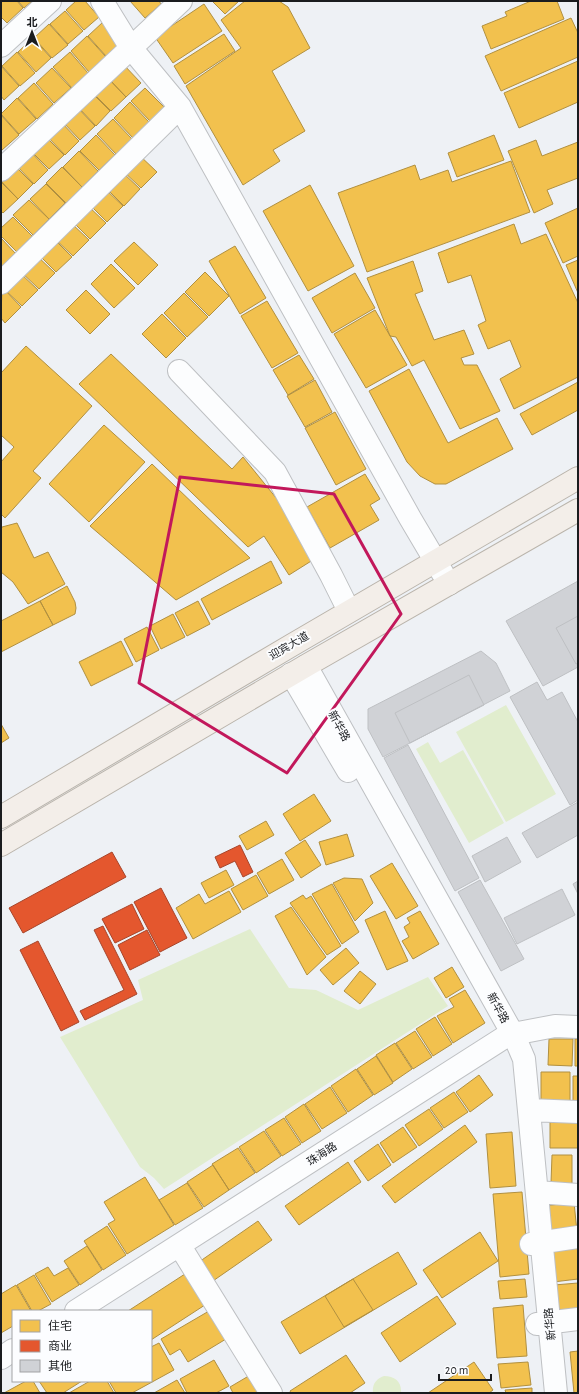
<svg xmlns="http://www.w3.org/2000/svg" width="579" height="1394" viewBox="0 0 579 1394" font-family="'Alegreya Sans','Noto Sans SC',sans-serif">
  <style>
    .green { fill: #e1edce }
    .homes { fill: #f2c14e; stroke: #b19040 }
    .shops { fill: #e4572e; stroke: #a7452a }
    .building { fill: #d0d2d6; stroke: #bec0c3 }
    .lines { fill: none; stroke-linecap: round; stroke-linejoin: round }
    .minor-casing { stroke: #bec0c3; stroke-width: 24 }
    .major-casing { stroke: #bab4ab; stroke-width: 24 }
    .minor { stroke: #fcfdfe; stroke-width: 22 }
    .major { stroke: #f3eee9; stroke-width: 22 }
    .marked { fill: none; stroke: #c2185b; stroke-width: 3; stroke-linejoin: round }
    .labels { text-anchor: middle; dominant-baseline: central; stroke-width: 4; stroke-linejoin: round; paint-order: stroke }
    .street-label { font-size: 11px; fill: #1a1c1f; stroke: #fcfdff }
  </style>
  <rect width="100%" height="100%" fill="#eef1f5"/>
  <!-- green -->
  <path class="green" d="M506,705l50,89 -50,28 -50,-90z
    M428,742l12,21 23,-13 41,73 -35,20 -53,-94z
    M250,929l39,59 27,2 42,20 70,-33 20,29 -284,183 -10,-11 -14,-11 -80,-130 83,-37 -5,-20z
    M384,1376c11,0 18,6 17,17h-28c-1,-9 3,-14 11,-17z"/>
  <!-- homes -->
  <path class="homes" d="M1,1h16l6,7 -16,15 -6,-6z
    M18,1h14l-8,7z
    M76,1h9l14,16 -15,13 -18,-20z
    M130,1h29l2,3 -16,14z
    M212,1h27l-14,13z
    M245,1h34l9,6 22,41 -38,23 33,60 -32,19 7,11 -37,24 -57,-99 55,-38 -20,-28z
    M531,1h26l7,18 -73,30 -9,-23 25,-10 -2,-4z
    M204,4l18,27 -49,32 -18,-26z
    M65,11l18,20 -15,13 -18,-20z
    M571,18l7,15v24l-77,34 -16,-35z
    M103,22l19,20 -16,14 -18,-20z
    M49,24l19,21 -16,13 -18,-20z
    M224,34l11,17 -50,33 -11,-18z
    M87,36l19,21 -17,15 -18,-21z
    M33,38l18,20 -15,14 -18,-20z
    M17,52l18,21 -15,13 -18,-20z
    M70,52l18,21 -16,15 -19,-21z
    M578,61v41l-59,26 -15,-35z
    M122,63l19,20 -15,14 -19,-20z
    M1,66l18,20 -15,14 -3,-4z
    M52,68l19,20 -17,15 -18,-20z
    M107,77l19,20 -15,14 -19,-19z
    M34,83l19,21 -16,15 -19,-21z
    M145,88l19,19 -14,14 -19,-20z
    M91,92l19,19 -14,15 -19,-20z
    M17,98l19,21 -17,15 -18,-20z
    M130,102l19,20 -16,16 -19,-20z
    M76,106l19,20 -15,14 -19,-20z
    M1,115l18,20 -17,15 -1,-2z
    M113,119l19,20 -16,15 -19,-20z
    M60,121l19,20 -14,14 -19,-20z
    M96,135l19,20 -16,15 -19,-19z
    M494,135l10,25 -47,17 -9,-24z
    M45,136l19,19 -15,14 -19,-19z
    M536,140l6,16 36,-14v36l-31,12 6,14 -19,9 -26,-62z
    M29,150l19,20 -14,14 -19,-20z
    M79,151l19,20 -16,16 -19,-20z
    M137,153l20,19 -16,16 -20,-19z
    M511,161l19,51 -163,60 -29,-79 77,-28 5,15 28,-10 4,12z
    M14,165l19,19 -15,15 -17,-18v-3z
    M62,167l20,20 -16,16 -20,-20z
    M120,170l20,19 -16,17 -20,-20z
    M1,182l17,17 -15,14 -2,-2z
    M46,184l19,19 -16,16 -19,-20z
    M310,185l44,81 -46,25 -45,-80z
    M103,187l20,19 -16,16 -19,-19z
    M29,200l20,19 -16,16 -20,-20z
    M86,204l20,19 -16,16 -20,-20z
    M578,208v48l-15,7 -18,-40z
    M13,217l19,19 -15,16 -16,-16v-8z
    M69,221l20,19 -16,16 -20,-19z
    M514,224l7,20 25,-10 32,69v74l-64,32 -14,-30 21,-12 -11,-27 -22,9 -10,-24 8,-4 -15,-46 -23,8 -10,-30z
    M52,237l20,20 -16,15 -19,-19z
    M1,238l14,15 -14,14z
    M134,242l24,23 -20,20 -24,-24z
    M235,246l31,52 -26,16 -31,-53z
    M35,254l20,19 -16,16 -20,-19z
    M578,260v33l-12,-28z
    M413,261l10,30 -8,3 19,46 30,-10 10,24 -13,4 3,7h13l23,46 -40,18 -36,-69 -12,6 -16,-29 -6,-1 -23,-58z
    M111,264l24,24 -21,20 -23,-24z
    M18,271l20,19 -16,16 -20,-19z
    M205,272l24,24 -20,20 -24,-24z
    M355,273l20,35 -43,25 -20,-35z
    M2,287l19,20 -16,16 -4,-5z
    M86,290l24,24 -20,20 -24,-24z
    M184,293l24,24 -21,20 -23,-24z
    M267,301l31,52 -26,15 -31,-52z
    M375,310l32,55 -41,23 -32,-54z
    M162,314l24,24 -20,20 -24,-24z
    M26,346l66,60 -59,65 8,7 -36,40 -4,-4v-52l13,-15 -13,-12v-62z
    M111,354l121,115 11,-12 42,52 31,49 -27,17 -25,-39 -16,11 -169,-163z
    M299,355l15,24 -26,16 -15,-25z
    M409,369l39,74 49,-25 16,31 -67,35h-11l-15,-8 -13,-14 -38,-71z
    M315,380l17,32 -27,15 -18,-31z
    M578,382v28l-46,25 -12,-21z
    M335,412l31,57 -30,16 -31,-57z
    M104,425l41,37 -56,60 -40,-38z
    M152,464l98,94 -74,42 -86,-74z
    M365,474l15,25 -10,6 9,15 -49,28 -23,-41z
    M17,523l17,35 14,-6 17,32 -37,20 -15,-22 -12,-10v-43l1,-2z
    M271,561l11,22 -70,37 -11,-21z
    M67,586l8,16 1,6 -1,6 -22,11 -13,-24z
    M40,601l13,24 -52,27v-31z
    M198,601l12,23 -23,12 -12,-23z
    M173,614l12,23 -24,12 -11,-23z
    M147,627l12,23 -23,12 -12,-23z
    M121,641l12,24 -42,21 -12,-24z
    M1,724l8,14 -8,5z
    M314,794l17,27 -31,20 -17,-27z
    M266,821l8,14 -27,15 -8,-14z
    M347,834l7,22 -28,9 -7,-23z
    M305,840l16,25 -20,13 -16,-25z
    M282,859l12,21 -25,14 -12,-21z
    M392,863l26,43 -22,13 -26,-43z
    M226,870l8,15 -25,13 -8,-15z
    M256,875l12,21 -25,14 -12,-21z
    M344,878l18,1 11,24 -18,18 -22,-38z
    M332,884l27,48 -17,12 -30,-50z
    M229,891l12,21 -48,27 -17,-31 23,-14 6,10z
    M303,895l3,4 5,-3 30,50 -14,9 -37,-52z
    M291,907l35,50 -19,18 -32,-59z
    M385,911l23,50 -21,9 -22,-50z
    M420,911l19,33 -26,15 -11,-18 7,-4 -5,-10 6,-4 -3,-5z
    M346,948l13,15 -26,22 -13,-15z
    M452,967l12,20 -18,11 -12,-20z
    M360,971l16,13 -16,20 -16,-13z
    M465,990l20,33 -32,20 -16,-27 17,-9 -5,-8z
    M435,1017l17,27 -19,12 -17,-27z
    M415,1031l17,26 -19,12 -17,-26z
    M549,1039h24l-1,27 -24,-1z
    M575,1039h3v27h-3z
    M395,1043l17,26 -19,13 -17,-27z
    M376,1056l17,27 -19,12 -17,-26z
    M356,1069l17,26 -25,17 -17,-26z
    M541,1072h29v33h-29z
    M479,1075l14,20 -23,17 -14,-20z
    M573,1076h5v27h-5z
    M330,1087l17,26 -25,16 -17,-25z
    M454,1092l14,20 -24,16 -14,-20z
    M304,1104l17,27 -19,12 -17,-26z
    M429,1109l14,20 -24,17 -14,-21z
    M550,1115h28v33h-28z
    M284,1118l17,26 -19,12 -17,-26z
    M465,1125l12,17 -82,61 -13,-17z
    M403,1127l14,20 -24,16 -13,-20z
    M264,1131l17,25 -25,17 -17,-26z
    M512,1132l4,54 -26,2 -4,-54z
    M378,1144l13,21 -23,16 -14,-20z
    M238,1148l17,25 -26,17 -17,-26z
    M552,1155h20v29l-21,-1z
    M348,1162l13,20 -62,43 -14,-19z
    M213,1165l16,25 -25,17 -17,-25z
    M145,1177l29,48 -47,29 -19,-30 7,-4 -11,-18z
    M187,1183l16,25 -28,17 -16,-25z
    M522,1192l7,82 -29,3 -7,-83z
    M574,1202l3,30 -29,3 -3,-29z
    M258,1221l14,19 -62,43 -14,-19z
    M107,1226l19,29 -23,15 -19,-29z
    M480,1232l18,29 -56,37 -19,-28z
    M87,1246l15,24 -22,15 -16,-24z
    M578,1248v31l-25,3 -5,-30z
    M398,1252l19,32 -117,70 -19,-32z
    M48,1267l6,9 14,-8 11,17 -27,17 -17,-28z
    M188,1272l20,31 -57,37v-29h-23z
    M34,1275l17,29 -13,7h-6l-15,-26z
    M353,1279l20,31 -29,17 -19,-31z
    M525,1279l2,18 -27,2 -2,-18z
    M578,1283v27l-21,2 -3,-27z
    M16,1285l15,26h-18v15l-12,7v-39z
    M437,1296l19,28 -56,38 -19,-29z
    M523,1305l4,51 -30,2 -4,-50z
    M209,1311l17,28 -38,23 -8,-13 -10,6 -9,-16z
    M159,1343l15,27 -42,23h-16l-7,-12h42v-34z
    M578,1351v42h-4l-4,-41z
    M346,1355l19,28 -15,10h-59l-1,-2z
    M214,1360l15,26 -13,7h-29l-7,-14z
    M474,1362l19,28 -4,3h-61z
    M528,1362l3,23 -30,3 -3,-24z
    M252,1374l11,19h-30l-3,-6z
    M177,1380l8,13h-31z
    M26,1381h7l7,12h-36z
    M39,1381h43l-19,12h-16z
    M90,1381h17l7,12h-45z
    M532,1388v5h-26l-1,-3z"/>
  <!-- shops -->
  <path class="shops" d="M240,845l13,27 -10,5 -8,-16 -15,7 -5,-11z
    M112,852l14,25 -103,56 -14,-25z
    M161,888l26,50 -27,14 -26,-50z
    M132,904l12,25 -29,14 -13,-24z
    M103,926l34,68 -52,26 -5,-9 44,-21 -30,-60z
    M147,930l13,25 -30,15 -12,-25z
    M38,941l41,81 -18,9 -41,-81z"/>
  <!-- building -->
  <path class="building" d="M578,581v86l-35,19 -37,-65z
    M578,616v47l-2,1 -20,-36z
    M481,651l15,12 14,28 -127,66 -15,-28v-20z
    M469,675l15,30 -74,38 -15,-30z
    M537,682l10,18 15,-8 16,30v78l-8,5 -60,-108z
    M408,745l71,133 -24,13 -71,-133z
    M578,802v33l-41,23 -15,-25z
    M507,837l14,25 -36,20 -13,-26z
    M480,880l44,79 -23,12 -43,-79z
    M578,881v13l-5,-10z
    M562,889l13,26 -58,29 -13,-26z"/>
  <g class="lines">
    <defs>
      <path id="minor" d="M102,1l29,47 49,59 230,411 39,66
        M1,46l49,-45
        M1,170l180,-169
        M1,283l179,-176
        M179,371l96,101 56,103 18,36
        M306,666l209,372 9,21 32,334
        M291,674l57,97
        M529,1110l49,2
        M537,1192l41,3
        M531,1244l47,-7
        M183,1251l88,142
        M76,1311l432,-276 47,-9 23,1
        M537,1324l41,-5
        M1,1358l12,-8"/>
      <path id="major" d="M1,817l291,-172 286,-167
        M1,845l308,-181 269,-154"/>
    </defs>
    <!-- minor casing -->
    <use href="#minor" class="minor-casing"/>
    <!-- major casing -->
    <use href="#major" class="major-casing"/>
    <!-- minor -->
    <use href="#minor" class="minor"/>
    <!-- major -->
    <use href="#major" class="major"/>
  </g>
  <!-- marked area -->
  <path class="marked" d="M180,477l154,17 67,120 -114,159 -148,-90z"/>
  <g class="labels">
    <!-- street labels -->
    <g class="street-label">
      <text transform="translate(289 646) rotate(-30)">迎宾大道</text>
      <text transform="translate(339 726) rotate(61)">新华路</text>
      <text transform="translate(498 1008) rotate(61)">新华路</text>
      <text transform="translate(322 1154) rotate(-33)">珠海路</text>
      <text transform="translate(550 1324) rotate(-96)">新华路</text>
    </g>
  </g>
  <!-- border -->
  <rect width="579" height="1394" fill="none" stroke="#1a1c1f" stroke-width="4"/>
  <!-- legend -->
  <rect x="12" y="1310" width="140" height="72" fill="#fcfdff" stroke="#a2a3a5"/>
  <rect x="20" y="1320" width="20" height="12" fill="#f2c14e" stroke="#a2a3a5"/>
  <text x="48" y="1330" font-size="12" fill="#1a1c1f">住宅</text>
  <rect x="20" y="1340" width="20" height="12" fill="#e4572e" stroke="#a2a3a5"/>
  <text x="48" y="1350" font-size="12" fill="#1a1c1f">商业</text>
  <rect x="20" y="1360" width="20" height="12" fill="#d0d2d6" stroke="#a2a3a5"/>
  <text x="48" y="1370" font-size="12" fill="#1a1c1f">其他</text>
  <!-- north arrow -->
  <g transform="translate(32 32)" stroke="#fcfdff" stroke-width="3" paint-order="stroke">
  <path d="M0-3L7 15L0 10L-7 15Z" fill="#1a1c1f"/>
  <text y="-6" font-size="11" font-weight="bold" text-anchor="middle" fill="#1a1c1f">北</text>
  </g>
  <!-- scale -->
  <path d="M439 1374v6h52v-6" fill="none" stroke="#1a1c1f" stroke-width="2"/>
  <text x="445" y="1374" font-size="12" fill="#1a1c1f" stroke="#fcfdff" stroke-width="3" paint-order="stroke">20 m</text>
</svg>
